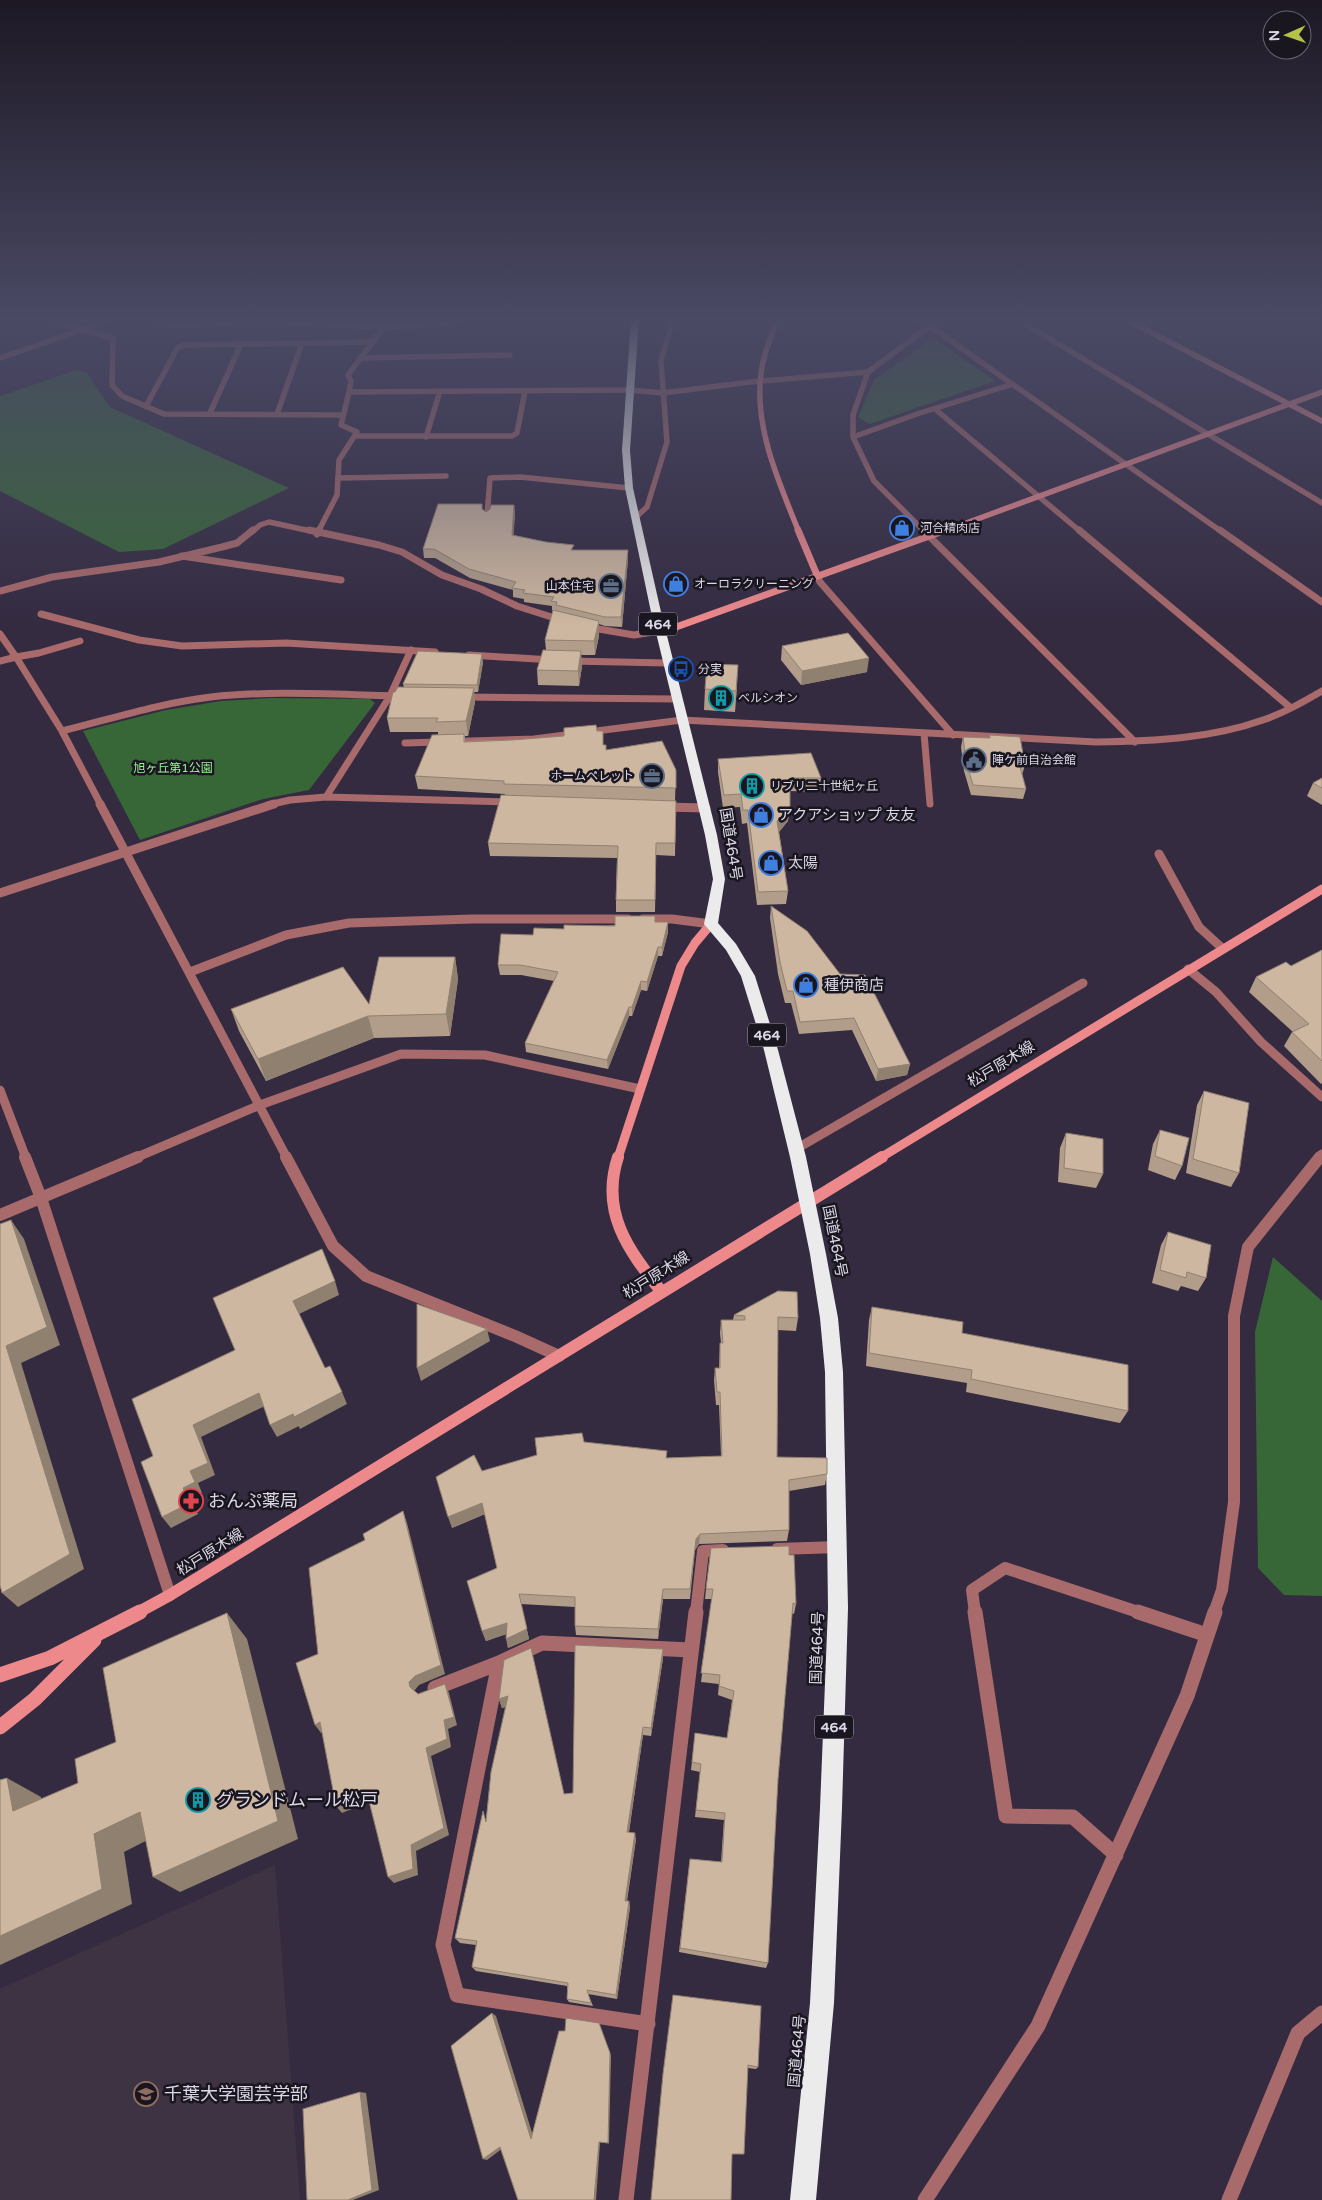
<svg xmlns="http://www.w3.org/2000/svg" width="1322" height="2200" viewBox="0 0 1322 2200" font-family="'Varela Round','Noto Sans JP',sans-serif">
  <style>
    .education { fill: #3e3342 }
    .green { fill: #386737 }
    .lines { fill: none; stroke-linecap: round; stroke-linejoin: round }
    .lane-far4 { stroke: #a96a6b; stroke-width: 5.5 }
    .lane-far3 { stroke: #a96a6b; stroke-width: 7 }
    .lane-far2 { stroke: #a96a6b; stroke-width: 9 }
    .lane-far1 { stroke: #a96a6b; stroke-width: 12 }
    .lane { stroke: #a96a6b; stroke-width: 15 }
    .street-far4 { stroke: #a96a6b; stroke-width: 5.5 }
    .street-far3 { stroke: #a96a6b; stroke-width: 7 }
    .street-far2 { stroke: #a96a6b; stroke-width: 9 }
    .street-far1 { stroke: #a96a6b; stroke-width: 12 }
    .street { stroke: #a96a6b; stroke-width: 15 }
    .secondary-far4 { stroke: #ee898b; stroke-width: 5.5 }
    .secondary-far3 { stroke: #ee898b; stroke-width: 7 }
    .secondary-far2 { stroke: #ee898b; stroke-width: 9 }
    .secondary-far1 { stroke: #ee898b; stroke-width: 12 }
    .secondary { stroke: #ee898b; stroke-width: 15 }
    .highway { fill: #ebebeb; fill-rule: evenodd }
    .wall { fill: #b19d8a }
    .shaded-wall { fill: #908070 }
    .building { fill: #ceb7a0; stroke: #908070 }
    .labels { text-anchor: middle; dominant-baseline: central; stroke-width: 5; stroke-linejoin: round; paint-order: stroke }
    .far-poi-label { font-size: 12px; fill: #dcd7e6; stroke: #1a1620; text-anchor: start }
    .far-park-label { font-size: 12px; fill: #99f297; stroke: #1a1620 }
    .shield { fill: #1a1620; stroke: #a29dab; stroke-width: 1 }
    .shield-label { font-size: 14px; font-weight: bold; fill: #dcd7e6 }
    .poi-label { font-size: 15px; fill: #dcd7e6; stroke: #1a1620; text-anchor: start }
    .street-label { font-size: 15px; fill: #dcd7e6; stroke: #1a1620 }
    .near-poi-label { font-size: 18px; fill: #dcd7e6; stroke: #1a1620; text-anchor: start }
  </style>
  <rect width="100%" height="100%" fill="#342b41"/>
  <!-- education -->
  <path class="education" d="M275,1865l25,335h-300v-211z"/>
  <!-- green -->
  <path class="green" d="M933,338l62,43 -125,43 -12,-7 16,-37z
    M77,370l9,2 24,35 179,81 -126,61 -44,3 -119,-61v-95z
    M271,698l99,1 5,4 -66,87 -46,9 -123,41 -57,-109 83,-21 55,-9z
    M1273,1257l49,44v295l-38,-1 -26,-27 -3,-236z"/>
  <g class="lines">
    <!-- lane-far4 -->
    <path class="lane-far4" d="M143,319c34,13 74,3 109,3 75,1 146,11 221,-3
      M630,390l33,3
      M146,406l32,-59 8,-2 186,-3
      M210,413l31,-69
      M277,414l25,-71
      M338,478l108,-2"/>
    <!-- lane-far3 -->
    <path class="lane-far3" d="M182,556l159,24
      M41,614l98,26 43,6 104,-3 149,9
      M469,655l83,5
      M16,657l23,-4 41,-12
      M569,661l99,2
      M405,743l129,-4 148,-19"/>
    <!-- lane-far2 -->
    <path class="lane-far2" d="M796,1149l287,-166"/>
    <!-- lane-far1 -->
    <path class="lane-far1" d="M777,1549l61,-2
      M696,1613l7,-62 20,-1"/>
    <!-- lane -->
    <path class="lane" d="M435,1688l64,-25
      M648,2024l-191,-29 -14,-50 56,-282 43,-20 149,7
      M626,2200l70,-588
      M1229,2200l69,-167 24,-20"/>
    <!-- street-far4 -->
    <path class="street-far4" d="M43,319l70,19 -1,47 10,11 42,18 178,1
      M911,319l19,7 292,206
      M1017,319l305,184
      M0,358l114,-39
      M360,358l150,-3
      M349,392l2,-11 -3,-6 35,-47
      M663,393l87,-11 118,-10
      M935,409l146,123
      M356,436h156l5,-3 8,-42
      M426,437l14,-46
      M853,437l64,-23 96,-30
      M487,516l3,-38 30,-1 109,11
      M635,518l12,-11 20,-65 -6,-81 12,-42
      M252,532l8,-7 9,-3 46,10
      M318,532l19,-37 2,-35 18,-28 -16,-7 8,-33 281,-2
      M925,532l-51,-51 -21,-44v-22l15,-43 62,-46 19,-7"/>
    <!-- street-far3 -->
    <path class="street-far3" d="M309,530l70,15 23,7 40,23 39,14 36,17 47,15
      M923,530l212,212
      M1079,530l212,178
      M1220,530l102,72
      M317,534l2,-4
      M817,575l3,7 133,153
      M0,591l52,-14 107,-15 63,-15 15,-4 16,-13
      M587,627l47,8 26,-4
      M0,634l16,23
      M0,661l16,-4 46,74c49,-12 98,-28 149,-34 64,-7 129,-2 194,-1
      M462,697l215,2
      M682,720l414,22c56,-1 114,-3 167,-22 21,-7 40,-18 59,-29
      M62,731l39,74
      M924,733l6,71
      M326,797l64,-101 21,-46
      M268,805l22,-5 36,-3 186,5"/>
    <!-- street-far2 -->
    <path class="street-far2" d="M100,804l187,354
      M664,807l42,1
      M1159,854l40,73 23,21
      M0,893l274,-89
      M643,919h29l39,5
      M1188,969l28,23 45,50 61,55
      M190,972l96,-37 63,-12 123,-4h156
      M0,1090l26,68
      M135,1158l125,-53 141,-51 84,1 155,34
      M1319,1158l3,-4"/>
    <!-- street-far1 -->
    <path class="street-far1" d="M25,1157l16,41 129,397
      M286,1157l47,89 33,30 149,60 44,20
      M0,1215l138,-58
      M975,1613l-3,-23 33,-22 136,45
      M1214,1613l8,-23 12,-88v-186l14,-69 72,-90"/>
    <!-- street -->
    <path class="street" d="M975,1612l31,204 67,1 43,38
      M1138,1612l69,23
      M925,2200l113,-174 149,-330 28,-84"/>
    <!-- secondary-far4 -->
    <path class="secondary-far4" d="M778,319c-7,18 -15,36 -17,55 -7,53 18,109 38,158
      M1125,319l197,102
      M942,532l380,-140"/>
    <!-- secondary-far3 -->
    <path class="secondary-far3" d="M798,530l19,45
      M660,631l16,-4 270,-97"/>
    <!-- secondary-far2 -->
    <path class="secondary-far2" d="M618,1158l63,-192 14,-23 16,-19
      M880,1158l442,-269"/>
    <!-- secondary-far1 -->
    <path class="secondary-far1" d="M618,1157c-18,55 10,93 43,134
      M137,1613l33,-18 712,-438"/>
    <!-- secondary -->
    <path class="secondary" d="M0,1675l50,-17 90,-46
      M0,1727l35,-28 59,-59"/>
    <!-- highway -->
    <path class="highway" d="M631,319h8l-9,131 3,38 28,124 56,223 8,44 -7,44 18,21 19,32 23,74 28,107 20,97 12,64 5,54 5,236 -6,200 -8,195 -18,197h-26l20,-197 10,-195 8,-200 -3,-236 -5,-54 -10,-64 -20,-97 -26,-107 -23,-74 -15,-26 -22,-26 9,-45 -8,-44 -54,-223 -26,-124 -3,-38z"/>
  </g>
  <!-- wall -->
  <path class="wall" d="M514,505l1,9 -2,21 61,15h54v9l-6,68 -17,-1 -6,-2v12l-4,19h-14l1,11 -3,20 -41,-1 -1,-15 9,-20 -1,-10 8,-30h-1v-4l-28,-4v-3l-11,-2v-7l-43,-12 -35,-20h-11l-1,-9 59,-40 4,3z
    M782,646l85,26 -66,13 -20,-25z
    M483,662l-5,30h-4l1,10 -7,34h-3v5l47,-1 52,-4 33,-5 9,19 70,20 -1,31 -39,-1 40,1 -1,55 -19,-1 -1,57h-39v-12l1,-42 -127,-2 -2,-13 17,-49 -87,-5 -3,-13 23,-41v-3h-48l-3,-14 8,-26 9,-5 -1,-3z
    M737,686l-2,26 -31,-2 1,-21z
    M990,735l35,30 -3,10 4,14 -3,10 -52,-4 -7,-24 -3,-24 2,-10 26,1z
    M718,759l103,19 -2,14 -29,-1 -2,30 -9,11 9,59 -2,13 -29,1 -10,-82 -5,1 -2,-17 -17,1 -5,-36z
    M1322,778v27l-15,-9 6,-13z
    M771,906l139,158 -3,11 -31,6 -24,-51 -53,4 -8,-31h-6l-7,-29 -8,-56z
    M655,922l13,10 -6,24h-4l-11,35 -6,-1 -9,26h-3l-21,53 -82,-17 -1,-9 29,-62 -33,-6h-21l-2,-10 35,-30 31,-6z
    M1322,950v133l-1,1 -37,-38 8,-14h1l-44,-40 7,-15 35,-11z
    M455,957l3,22 -8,57 -76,2 -108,43 -27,-50 -8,-22 138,-5z
    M1204,1091l35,82 -8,14 -45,-14 11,-68z
    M1160,1130l22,36 -7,14 -27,-10 5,-26z
    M1066,1133l37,41 -7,14 -38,-6 2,-34z
    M1168,1232l38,46 -8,13 -17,-5 -3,5 -26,-8 9,-38z
    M872,1307l90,26 166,78 -8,12 -154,-31 1,-9 -101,-17 3,-46z
    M734,1315l64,3 -2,13 -18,-1 -1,127 50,17 -2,11 -36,6v39l-2,11 -88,3 -4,6 -5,49h-27l-5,40 -82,-4 -1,-9v-19l-54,-3 8,35 -21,9 -2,-14 -20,7 -4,-10 15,-63 -12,-54 -33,14 30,-57 102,-29 82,16 55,-2 -2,-51h-3l-2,-25 1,-12h4l1,-25h1l-1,-10 1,-13h12z
    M789,1555l7,49 -2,10 -2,-1 -14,166 -10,184 -2,5 -87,-16 11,-93 31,3 3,-42 -29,-3 5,-45 -9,-2 4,-37 32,5 5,-38 -14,-5 1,-11 -18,-2 11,-83h-7l1,-10z
    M663,1649v9l-12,78 -8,-1 -14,97 7,7 -9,62h2l1,6 -13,92 -29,-5 5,12 -24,-4 -2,-3v-13l-91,-15 -4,-4 4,-22 -16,-2 -5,-5 31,-120 20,-111 -4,1 -3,-9 5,-39 60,134 9,-1z
    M673,1995l85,72 -2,2 -8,-1z"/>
  <!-- shaded-wall -->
  <path class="shaded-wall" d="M514,505l1,9 -2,30 -1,-9z
    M628,550v9l-6,68 -1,-10z
    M599,621v15l-4,19 -1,-14z
    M581,651l1,15 -3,20 -1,-15z
    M482,654l1,8 -5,30 -1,-7z
    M869,658l-2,14 -66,13 1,-14z
    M738,665l-1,21 -2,26 1,-21z
    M474,688l1,14 -7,34 -2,-15z
    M790,808l-2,13 -12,13 1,-13z
    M668,922v10l-6,24v-9z
    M658,947v9l-11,35v-9z
    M455,957l3,22 -8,57 -4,-22z
    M641,981v9l-9,26v-9z
    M629,1007v9l-21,53 -1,-9z
    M368,1016l6,22 -108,43 -8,-22z
    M910,1064l-3,11 -31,6 2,-12z
    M11,1220l13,19 36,106 -39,18 63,206 -66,38 -16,-14 4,-247z
    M335,1281l4,14 -40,19 -6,-13z
    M487,1329l3,12 -69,40 -4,-13z
    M342,1392l5,12 -47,25 -6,-12z
    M259,1393l6,13 -64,31 14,38 -17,8 4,10 -11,6 7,15 -27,14 -9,-11 21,-29 7,-17 3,-46z
    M293,1414l6,12 -22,11 -7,-12z
    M482,1503l3,11 -33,14 -4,-11z
    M403,1511l4,12 38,151 -26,11 -5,6 -4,-4 -1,-5 6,-6z
    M700,1534l-1,10 -4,6 -5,49 6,-60z
    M663,1589v10l-5,40v-10z
    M519,1594l10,45 -21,9 -2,-9z
    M227,1613l20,26 51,200 -118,53 -27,-15z
    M507,1623l3,10 -24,8 -4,-10z
    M663,1649v9l-12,78v-8z
    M445,1684l4,9 8,32 -9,4 3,18 -20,9 18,79 -33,16 2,24 -24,8 -6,-6 23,-32 15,-97 18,-28z
    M508,1696l3,9 -9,3 -3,-9z
    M320,1722l6,8 -5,3 -6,-8z
    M643,1727v8l-15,103 -1,-6z
    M7,1778l34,19 5,32 -33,-18z
    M367,1793l6,7 -31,13 -6,-7z
    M140,1812l27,18 -43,22 8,52 -132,61v-29l94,-102z
    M635,1833l1,6 -10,67 -1,-5z
    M629,1901l1,6 -13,92 -1,-4z
    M492,2013l4,3 38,123h-3z
    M599,2023l12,33 -2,88 -1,-1z
    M360,2092l6,1 13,97 -26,10h-5z
    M599,2142l1,1 -4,57h-2z
    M500,2147l3,1 -16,12 -4,-1z"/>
  <!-- building -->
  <path class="building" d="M438,504h44v5l4,3 4,-3 1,-4h23l-2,30 34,7 28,3 -3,5h57l-7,67h-16l-49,-12 1,-3 -6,-1 3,-4 -31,-4 2,-3 -13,-2 4,-6 -47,-13 -35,-20h-11z
    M553,610l46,11 -5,20 -49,-1z
    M848,633l21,25 -67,13 -20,-25z
    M543,650l38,1 -3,20 -41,-1z
    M418,651l64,3 -5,31 -74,-1z
    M707,664l31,1 -2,26 -31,-2z
    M398,687l76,1 -8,33 -30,1 2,-4h-51l6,-26h2z
    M596,725l1,6h6v14h3v5l56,-9 14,29v18l-172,-4v-3l-89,-5 17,-41 32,-1v8l48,-2 52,-4v-8z
    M990,735l30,2 5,28 -6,-2 7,26 -53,-4 -7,-24 -3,-24 27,1z
    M811,753l10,25h-31v30l-13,13 11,70 -30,1 -10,-82h-5l-2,-16 -17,1 -6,-36z
    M1322,778v10l-9,-5z
    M501,795l175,6 -1,42h-19l-1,57h-39l2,-54 -130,-3z
    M771,906l36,25 33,43 25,1 45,89 -32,5 -24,-51 -54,4 -7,-31h-6l-7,-29z
    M615,916h40v6h13l-6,25h-4l-11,35 -6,-1 -9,26h-3l-22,53 -82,-17 33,-71 -38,-7h-22l3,-31 32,1 1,-7 30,1v-4l51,1z
    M1322,950v111l-30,-29 17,-8 -53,-47 30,-15 5,4z
    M379,957h76l-9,57 -78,2 -110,43 -27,-50 112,-42 26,37z
    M1204,1091l45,12 -10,70 -46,-14z
    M1160,1130l29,8 -7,28 -27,-10z
    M1066,1133l37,6v35l-39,-6z
    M11,1220l36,107 -41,19 64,208 -68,39 -2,-8v-361z
    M1168,1232l43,13 -5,33 -19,-6 -1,6 -26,-8z
    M322,1249l13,32 -42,20 32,67 5,-2 12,26 -48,25 -1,-3 -23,11 -11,-32 -66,32 15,38 -18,8 5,11 -12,6 7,15 -28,14 -21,-55 12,-6 -21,-57 103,-49 -22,-52z
    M778,1291l19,1 1,26 -20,-1 -1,140 50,1v16l-38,6v50l-89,4 -4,5 -6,50h-27l-5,40 -83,-3v-29l-56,-3 8,35 -21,10 1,-16 -25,8 -15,-50 30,-13 -15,-65 -34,14 -12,-40 38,-22 8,16 55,-16 -2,-17 47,-5 2,9 83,9 -1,7 56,-2 -2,-64h-3l-2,-24h5v-25h3l-2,-23h24v-4l-11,-1z
    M417,1304l70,25 -70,39z
    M872,1307l91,15 -1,11 166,32v46l-157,-32 1,-9 -103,-17z
    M403,1511l38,154 -26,11 -6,6 1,5 8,7 27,-10 9,33 -10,3 3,19 -21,9 18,80 -33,17 2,24 -25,8 -21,-84 -31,13 -16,-84 -5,3 -19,-62 22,-9 -9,-86 56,-28 -2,-6z
    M789,1546v9h5l2,49 -3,-1 -15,176 -10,184 -88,-15 10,-89 32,3 3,-49 -29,-3 5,-46 -9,-2 3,-29 32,5 7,-47 -15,-5 1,-11 -19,-2 12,-84h-7l5,-41z
    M227,1613l51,208 -125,56 -13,-65 -46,22 8,55 -102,47v-156l7,-2 6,33 65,-28 -3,-24 41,-17 -13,-74z
    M575,1645l88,4 -12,79 -8,-1 -16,105 8,1 -10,68h4l-13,94 -29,-5 4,13 -24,-4 1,-16 -96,-16 5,-26 -22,-3 28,-127 3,11 5,-50 17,-76 -9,3 5,-39 27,-12 33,146 9,-1z
    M673,1995l88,11 -3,61 -10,-2 -4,89h-12l-1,46h-80l12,-126z
    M492,2013l39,126 28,-108h6l1,-13 33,5 11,30 -2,90 -9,-1 -5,58h-76l-18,-53 -17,12 -32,-113z
    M360,2092l12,98 -24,10h-41l-4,-91z"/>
  <!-- sky -->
  <linearGradient id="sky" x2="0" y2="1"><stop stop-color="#1d1824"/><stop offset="0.51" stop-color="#4a4a65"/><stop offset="1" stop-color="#4a4a65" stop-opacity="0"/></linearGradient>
  <rect width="1322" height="627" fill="url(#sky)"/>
  <!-- icons -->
  <defs>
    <symbol id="shop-ring" viewBox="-11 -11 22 22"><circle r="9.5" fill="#1a1620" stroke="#3f7fe0" stroke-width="1.5"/><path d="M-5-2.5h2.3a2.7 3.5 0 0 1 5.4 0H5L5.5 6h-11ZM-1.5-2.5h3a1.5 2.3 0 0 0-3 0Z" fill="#3f7fe0"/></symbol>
    <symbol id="office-ring" viewBox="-11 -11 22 22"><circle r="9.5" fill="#1a1620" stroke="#5c6f8a" stroke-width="1.5"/><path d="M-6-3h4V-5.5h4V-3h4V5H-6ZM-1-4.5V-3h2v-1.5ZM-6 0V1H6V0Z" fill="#5c6f8a"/></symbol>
    <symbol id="bus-ring" viewBox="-11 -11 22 22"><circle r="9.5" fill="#1a1620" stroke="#1a4fb4" stroke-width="1.5"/><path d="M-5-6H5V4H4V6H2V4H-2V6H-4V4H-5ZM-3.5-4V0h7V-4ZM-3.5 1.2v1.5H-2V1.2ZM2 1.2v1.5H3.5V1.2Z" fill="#1a4fb4"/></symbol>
    <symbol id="building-ring" viewBox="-11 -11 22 22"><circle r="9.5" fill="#1a1620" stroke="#0f9aa8" stroke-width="1.5"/><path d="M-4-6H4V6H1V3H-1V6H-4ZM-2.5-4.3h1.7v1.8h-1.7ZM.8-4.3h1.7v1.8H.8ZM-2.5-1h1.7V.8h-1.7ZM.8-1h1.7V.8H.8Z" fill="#0f9aa8"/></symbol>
    <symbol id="civic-ring" viewBox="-11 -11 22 22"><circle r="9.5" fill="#1a1620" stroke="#5c6f8a" stroke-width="1.5"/><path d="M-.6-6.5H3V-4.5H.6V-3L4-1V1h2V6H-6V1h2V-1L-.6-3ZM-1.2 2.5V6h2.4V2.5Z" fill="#5c6f8a"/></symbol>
    <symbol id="pharmacy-ring" viewBox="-11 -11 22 22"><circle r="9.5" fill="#1a1620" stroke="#e0444e" stroke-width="1.5"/><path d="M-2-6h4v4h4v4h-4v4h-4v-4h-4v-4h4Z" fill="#e0444e"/></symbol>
    <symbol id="university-ring" viewBox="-11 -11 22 22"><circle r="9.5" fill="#1a1620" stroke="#8d6e63" stroke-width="1.5"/><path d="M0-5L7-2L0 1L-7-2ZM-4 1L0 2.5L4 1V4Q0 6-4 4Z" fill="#8d6e63"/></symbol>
  </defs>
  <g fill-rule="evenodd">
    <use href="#shop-ring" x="888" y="514" width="28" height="28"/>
    <use href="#shop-ring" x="662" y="570" width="28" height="28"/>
    <use href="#office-ring" x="597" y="572" width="28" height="28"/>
    <use href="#bus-ring" x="667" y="655" width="28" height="28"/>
    <use href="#building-ring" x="707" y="684" width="28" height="28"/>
    <use href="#civic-ring" x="960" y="746" width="28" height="28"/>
    <use href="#office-ring" x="638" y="762" width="28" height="28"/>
    <use href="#building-ring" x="738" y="772" width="28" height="28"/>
    <use href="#shop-ring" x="747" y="801" width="28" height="28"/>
    <use href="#shop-ring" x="757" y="849" width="28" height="28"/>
    <use href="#shop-ring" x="792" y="971" width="28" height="28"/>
    <use href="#pharmacy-ring" x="177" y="1487" width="28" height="28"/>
    <use href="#building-ring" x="184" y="1786" width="28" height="28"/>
    <use href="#university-ring" x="132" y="2080" width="28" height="28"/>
  </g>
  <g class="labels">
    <!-- far-poi labels -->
    <g class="far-poi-label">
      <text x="920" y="528">河合精肉店</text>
      <text x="694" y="584">オーロラクリーニング</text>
      <text x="594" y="586" text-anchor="end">山本住宅</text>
      <text x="698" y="669">分実</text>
      <text x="738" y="698">ベルシオン</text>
      <text x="992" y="760">陣ケ前自治会館</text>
      <text x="634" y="776" text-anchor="end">ホームペレット</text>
      <text x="770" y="786">リブリ二十世紀ヶ丘</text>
    </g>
    <!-- far-park labels -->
    <g class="far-park-label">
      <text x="173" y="768">旭ヶ丘第1公園</text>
    </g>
    <!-- shield labels -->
    <g class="shield">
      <rect x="639" y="612.5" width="38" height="23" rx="4"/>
      <rect x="748" y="1023.5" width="38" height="23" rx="4"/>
      <rect x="815" y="1715.5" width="38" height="23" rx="4"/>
    </g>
    <g class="shield-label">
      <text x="658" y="624">464</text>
      <text x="767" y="1035">464</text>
      <text x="834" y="1727">464</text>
    </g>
    <!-- poi labels -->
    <g class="poi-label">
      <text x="778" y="815">アクアショップ 友友</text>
      <text x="788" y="863">太陽</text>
      <text x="824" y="985">種伊商店</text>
    </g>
    <!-- street labels -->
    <g class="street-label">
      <text transform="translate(731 844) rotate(81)">国道464号</text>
      <text transform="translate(1001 1064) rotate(-31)">松戸原木線</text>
      <text transform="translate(835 1241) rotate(79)">国道464号</text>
      <text transform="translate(656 1275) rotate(-32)">松戸原木線</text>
      <text transform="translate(210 1552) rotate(-32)">松戸原木線</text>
      <text transform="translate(817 1648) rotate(-88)">国道464号</text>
      <text transform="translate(797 2051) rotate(-85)">国道464号</text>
    </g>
    <!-- near-poi labels -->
    <g class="near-poi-label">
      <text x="208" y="1501">おんぷ薬局</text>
      <text x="216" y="1800">グランドムール松戸</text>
      <text x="164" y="2094">千葉大学園芸学部</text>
    </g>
  </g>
  <!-- north arrow -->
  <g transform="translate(1287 35) rotate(268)"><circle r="24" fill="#1a1620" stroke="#68636f"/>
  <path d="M0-4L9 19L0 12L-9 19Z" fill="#b6c148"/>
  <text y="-8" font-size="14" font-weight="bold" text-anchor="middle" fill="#dcd7e6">N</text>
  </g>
</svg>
